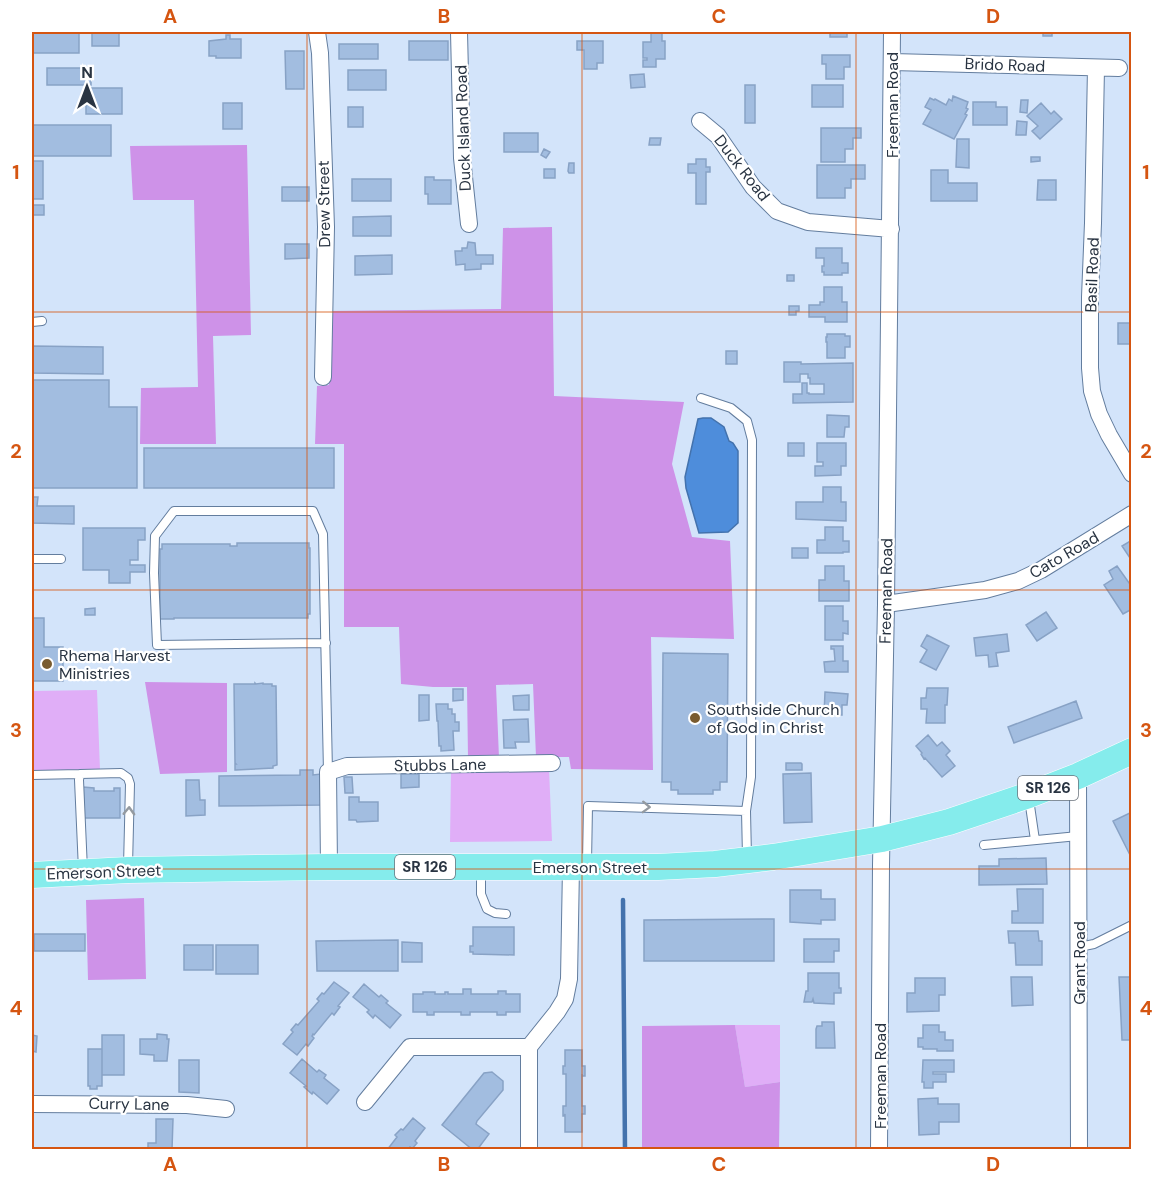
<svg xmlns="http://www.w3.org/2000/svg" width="1163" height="1181" viewBox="0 0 1163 1181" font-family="'DM Sans',sans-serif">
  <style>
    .green { fill: #e0aef7 }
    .forest { fill: #ce92e8 }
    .water { fill: #4e8ddb; stroke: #4372ad; stroke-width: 1.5 }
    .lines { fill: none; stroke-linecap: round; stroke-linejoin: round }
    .stream { stroke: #4372ad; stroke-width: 4.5 }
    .building { fill: #a2bde0; stroke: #88a2c5; stroke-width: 1.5 }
    .service-casing { stroke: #637d9e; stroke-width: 10 }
    .minor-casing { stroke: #637d9e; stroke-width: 18 }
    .primary-casing { stroke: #fff; stroke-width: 27 }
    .service { stroke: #fff; stroke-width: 8 }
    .minor { stroke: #fff; stroke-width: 16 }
    .primary { stroke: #85ecec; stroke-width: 26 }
    .oneway { stroke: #949aa0 }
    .grid { fill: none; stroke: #d55511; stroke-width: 1.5; stroke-opacity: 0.55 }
    .poi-dot { fill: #795b2f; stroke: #fff; stroke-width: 2 }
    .labels { text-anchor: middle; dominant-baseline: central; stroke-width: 4.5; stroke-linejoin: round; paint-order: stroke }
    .shield { fill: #fff; stroke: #69717b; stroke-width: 1.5 }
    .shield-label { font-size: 15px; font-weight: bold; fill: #293442 }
    .street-label { font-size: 16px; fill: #293442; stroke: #fff }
    .poi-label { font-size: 16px; fill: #293442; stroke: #fff; text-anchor: start }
    .neatline { fill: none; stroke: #d55511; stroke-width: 2 }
    .grid-label { font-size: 20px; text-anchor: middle; font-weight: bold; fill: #d55511 }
  </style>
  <rect width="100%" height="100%" fill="#d3e4fa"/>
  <!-- green -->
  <path class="green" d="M97,690l3,80 -68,1v-80z
    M549,768l3,73 -102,1 1,-72z
    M735,1025h45v57l-35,5z"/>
  <!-- forest -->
  <path class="forest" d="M247,145l4,190 -38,1 3,108h-76l1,-56 57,-1 -4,-187h-61l-3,-54z
    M552,227l2,169 130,6 -12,62 20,73 38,4 4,98 -83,-2 2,133 -82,-1 -2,-12h-33l-3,-73 -37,1 3,73h-31l-1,-71h-34l-32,-3 -2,-57h-55v-183h-29l2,-58 12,-1 1,-74 171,-2 2,-81z
    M145,682l82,1v89l-67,2z
    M144,898l2,81 -58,1 -2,-80z
    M735,1025l10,62 35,-5 -1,67h-137v-123z"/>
  <!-- water -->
  <path class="water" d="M703,418h8l13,9 5,14 4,2 5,8v72l-10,9 -29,1 -13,-45 -1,-11 13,-58z"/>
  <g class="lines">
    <!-- stream -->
    <path class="stream" d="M623,900l2,250"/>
  </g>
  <!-- building -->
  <path class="building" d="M32,32h47v21h-47z
    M92,32h27v14h-27z
    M830,32h17v5h-17z
    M1043,32h9v4h-9z
    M651,33h11v8h3v18h-9v8h-13v-7h4v-2h-4v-16h8z
    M226,35h4v4h11v19h-25v-2h-7v-15l17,-2z
    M409,41h39v19h-39z
    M577,41h26v22h-6v6h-13v-19h-7z
    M339,44h39v15h-39z
    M285,51h19v38h-18z
    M822,55h28v12h-6v12h-18v-15h-4z
    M47,68h44v17h-44z
    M348,70h38v20h-38z
    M644,74l1,13 -14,1 -1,-13z
    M745,85h10v38h-10z
    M812,85h31v22h-31z
    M86,88h36v26h-36z
    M953,96l15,6 -2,6 2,1 -3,5 2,1 -13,24 -31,-15 8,-14 -6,-3 5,-9 4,2 1,-1 11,6 3,-6 3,2z
    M1021,100h7l-1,13 -7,-1z
    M973,102h23v5h11v18h-34z
    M223,103h19v26h-19z
    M1041,103l10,11 3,-3 8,8 -22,20 -8,-8 6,-5 -11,-10z
    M348,107h15v20h-15z
    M1017,121l10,1 -1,13h-10z
    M32,125h79v31h-79z
    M821,128h40v10h-8v11h-8v13h-24z
    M504,133h34v19h-34z
    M650,138h11l-1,7h-11z
    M957,139h12v29l-13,-1z
    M544,149l6,3 -4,6 -5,-3z
    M1031,157h9v4l-9,1z
    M696,159h10v8h4v5h-4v32h-10v-31h-8v-9h8z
    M32,161h11v38h-11z
    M569,163h5v10h-5l-1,-2z
    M817,165h48v14h-14v9h-6v10h-28z
    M544,169h11v9h-11z
    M931,170h17v13h29v18h-46z
    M425,177h9v3h17v24h-23v-10h-3z
    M352,179h39v22h-39z
    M1038,180h18v20h-19z
    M282,187h27v14h-27z
    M32,205h12v10h-12z
    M391,216v20h-38v-19z
    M468,242l7,1 1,12h17v9h-12v5l-16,1v-6l-9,1 -1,-14h7v-3h5z
    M285,244h24v14l-24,1z
    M816,248h26v15h6v10h-6v2h-18v-3h-2v-6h2v-8h-8z
    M392,255v19l-37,1v-19z
    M787,275h7v6h-7z
    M824,287h18v15h5v20h-22v-5h-16v-12h11v-3h4z
    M789,306h10v5h-3v4h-7z
    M1118,323h14v21h-14z
    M827,334h18v2h5v11h-5v11h-18v-16h-1v-5h1z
    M32,346l71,1v27l-71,-1z
    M726,351h11v13h-11z
    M784,362h17v2l52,-1v39l-60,1v-9h9v-11h5v10h2v1h15v-10h-14v-6h-2v-4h-8v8h-16z
    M32,380h77v27h28v81h-105z
    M827,415l22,1v11h-4l-1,10h-17z
    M788,443h16v13h-16z
    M817,443h29v23h-5v9l-26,1v-10h8v-4h-6z
    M144,448h190v40h-190z
    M823,487h18v15h5v19l-50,-2v-17h27z
    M32,497h6l-1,9h37v18l-42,-1z
    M825,527h18v14h6v11h-6v1h-26v-13h8z
    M83,528h62v12h-7v20h-8v5h15v7h-15v11h-21v-13h-26z
    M1132,540v21l-10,-15z
    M237,543h72v5h1v66h-2v4h-134v1h-14v-70h2v-5h68v2h7z
    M792,548h16v10h-16z
    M825,566h19v15h5v20h-30v-21h6z
    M1117,566l15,21v22l-9,5 -19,-29 9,-6 -4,-8z
    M825,606h18v15h5v13l-5,-1v7h-18z
    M95,608v7h-10v-6z
    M1046,612l11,16 -20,13 -11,-16z
    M32,618h12v29h19v34h-31z
    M1007,634l2,17 -13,2 2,13 -9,1 -1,-12 -12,1 -2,-18z
    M927,635l22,11 -13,24 -16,-8 7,-12 -6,-4z
    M831,646h12v15h5v11h-23l-1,-10 11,-1 -1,-12h-3z
    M663,653l65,1 -1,128h-7v8h-7v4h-35v-4h-7v-8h-9z
    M255,683l1,1 7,-1v1h9v2h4l1,79 -4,1v2l-37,2h-1v-6h1l-1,-1 -1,-79h21z
    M927,688h21l-1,17h-2v18h-19l1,-14h-6v-11h5z
    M453,689h10v11l-10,1z
    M825,692l23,2 -1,11h-5v10h-18z
    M419,695h10v25l-10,1z
    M529,695v15h-15l-1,-14z
    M1076,701l6,17 -68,25 -6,-16z
    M436,704h12v5h4v5h3v8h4v9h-6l1,19 -13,1v-5h-2l-1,-25h-1z
    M528,719l1,23h-14l1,6h-12l-1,-28z
    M928,735l9,11 5,-4 8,9 -4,4 9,11 -13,11 -17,-19 -1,1 -3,-5 1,-1 -6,-7z
    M786,763h15l1,1v6h-16z
    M300,770h13v5l8,-1v31l-102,1v-30l81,-1z
    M811,773l1,49 -28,1 -1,-49z
    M401,774h18v13l-18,1z
    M344,777h8l1,16h-8z
    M186,780h13l1,20h5v15l-19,1z
    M83,787l11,1v3h20v-3h6v30h-37z
    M349,797h10v5h19v19l-21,1 -1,-2h-7z
    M1132,812v47l-19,-38z
    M1046,858l1,26 -68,1v-19h20v-7z
    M1017,889h26v34h-31v-12h6z
    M790,890h31v9h14v21h-14v4l-31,-2z
    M774,919v42h-130v-41z
    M473,927h41v28l-41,-1v-2h-3v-6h3z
    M1008,931h30l1,10h3v24h-26l-1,-22h-6z
    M34,934h51v17h-51z
    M804,939h35v12h-5v11h-30z
    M398,940v31h-81l-1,-30z
    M402,942l20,1v19h-20z
    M184,945h29v25h-29z
    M216,945h42v29h-42z
    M808,973h31v15h2v5h-7v11l-20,-1 -1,-4 -1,3h-8l2,-11h2z
    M1011,977h21l1,28 -21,1z
    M1119,977h13v63h-10z
    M915,978h30v17h-6v16l-32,1v-19h8z
    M334,982l15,11 -11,13 2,1 -6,8 -2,-2 -18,22 -1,-1 -1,2 2,2 -6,8 -2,-2 -9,11 -14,-11 10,-12 -2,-2 5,-6 2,1 21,-24 -2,-2 5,-6 2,1z
    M364,984l15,13 2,-2 7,6 -2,2 15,12 -11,13 -15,-13 -2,3 -6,-6 2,-2 -16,-13z
    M463,989h8v5h27v-3h8v3h14v18h-14v3h-9v-3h-27v3h-9v-3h-27v3h-7v-3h-14v-18h10v-2h12v2h10v-2h3v2h15z
    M822,1022h12l1,26h-19v-19l1,-3h5z
    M923,1025h16v7h6v8h8v11h-16v-2h-14v-2h-5v-9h5z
    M157,1034l10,1v4h2l-2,22h-13v-6l-14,-1v-15h17z
    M32,1035l5,1 -1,16 -4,-1z
    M102,1035h22v40h-22z
    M88,1049h14v37h-5v3h-7v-3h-2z
    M565,1050h17v16h3v10h-3v-2v32h3v8h-3v18h-17v-18l-1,2h-1v-10h3v-32h-3v-8h2z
    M302,1059l15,13 2,-2 7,5 -2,3 15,12 -12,14 -14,-12 -1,2 -8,-7 2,-1 -16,-13z
    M179,1060h20v33l-20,-1z
    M923,1060h31v12h-21v2h13v8h-13v6h-9v-6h-2z
    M492,1072l11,9v9l-26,31 -1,3 13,10 -12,16h-4l-31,-25 42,-52z
    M938,1098v6h21v18h-20v12l-20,1 -1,-36z
    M413,1118l12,10 -10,13 2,2 -5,6 -2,-2 -2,3h-21l10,-13 -2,-2 6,-6 2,1z
    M156,1119h17l-1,31h-24v-7h8z"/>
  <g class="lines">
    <defs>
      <path id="service" d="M32,322l10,-1
        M701,398l30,10 16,13 5,19 -1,337 -5,34 1,46
        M32,559h29
        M326,643l-169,2 -3,-72 1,-37 19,-25h139l10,23 5,238
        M32,775l48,-1
        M1029,799l6,41
        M984,845l94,-9
        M587,863l1,-57 158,5
        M83,870l-4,-90 1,-6 41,-1 7,5 2,6 -2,82
        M481,871v23l6,15 8,4 11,1
        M1079,947l15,-3 38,-19"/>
      <path id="minor" d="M317,32l3,21 6,174 -3,150
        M459,32l3,126 7,66
        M892,62l227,6
        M1096,68l-3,155 -3,74v71l2,23 7,23 10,21 23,39
        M700,121l18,15 35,51 24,24 31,11 83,7
        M886,604l99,-14 33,-9 23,-11 91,-56
        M1078,776l1,374
        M329,867l-1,-95 19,-6 205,-3
        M365,1102l45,-55h119
        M32,1104l155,1 39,4
        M529,1150v-103l28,-35 8,-13 4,-20 2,-112
        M879,1150l2,-285 5,-261 6,-572"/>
      <path id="primary" d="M32,875l96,-5 201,-3h329l57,-3 58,-7 109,-18 67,-17 80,-27 49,-19 54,-25"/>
    </defs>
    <!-- service casing -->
    <use href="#service" class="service-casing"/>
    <!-- minor casing -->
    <use href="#minor" class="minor-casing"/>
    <!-- primary casing -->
    <use href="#primary" class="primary-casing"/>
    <!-- service -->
    <use href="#service" class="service"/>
    <!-- minor -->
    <use href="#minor" class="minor"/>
    <!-- primary -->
    <use href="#primary" class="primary"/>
  </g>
  <!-- one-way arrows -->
  <defs><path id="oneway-chevron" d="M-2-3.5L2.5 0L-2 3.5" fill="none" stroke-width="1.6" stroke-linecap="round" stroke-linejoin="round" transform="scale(1.5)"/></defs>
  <g class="oneway">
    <use href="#oneway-chevron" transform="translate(646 807) rotate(2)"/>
    <use href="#oneway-chevron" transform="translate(129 811) rotate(-88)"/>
  </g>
  <!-- grid -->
  <path class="grid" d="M307,32v1118M582,32v1118M856,32v1118M32,312h1100M32,590h1100M32,869h1100"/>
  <!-- markers -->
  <g class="poi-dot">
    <circle cx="47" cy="664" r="6"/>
    <circle cx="695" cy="718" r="6"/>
  </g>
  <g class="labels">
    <!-- shield labels -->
    <g class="shield">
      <rect x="1018" y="776" width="60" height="24" rx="4.5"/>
      <rect x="395" y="855" width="60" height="24" rx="4.5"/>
    </g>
    <g class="shield-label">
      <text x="1048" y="788">SR 126</text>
      <text x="425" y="867">SR 126</text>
    </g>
    <!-- street labels -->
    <g class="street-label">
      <text transform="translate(1005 65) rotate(2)">Brido Road</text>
      <text transform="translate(892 105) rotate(-90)">Freeman Road</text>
      <text transform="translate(463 128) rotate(-92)">Duck Island Road</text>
      <text transform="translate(742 168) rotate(52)">Duck Road</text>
      <text transform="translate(324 204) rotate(-91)">Drew Street</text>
      <text transform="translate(1092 275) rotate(-88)">Basil Road</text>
      <text transform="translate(1064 555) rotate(-30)">Cato Road</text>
      <text transform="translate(886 591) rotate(-89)">Freeman Road</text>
      <text transform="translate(440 765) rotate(-1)">Stubbs Lane</text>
      <text x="590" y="867">Emerson Street</text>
      <text transform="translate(104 872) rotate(-2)">Emerson Street</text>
      <text transform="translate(1079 963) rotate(-90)">Grant Road</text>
      <text transform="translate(880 1076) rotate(-90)">Freeman Road</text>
      <text transform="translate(129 1104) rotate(1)">Curry Lane</text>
    </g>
    <!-- poi labels -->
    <g class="poi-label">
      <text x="59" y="655">Rhema Harvest<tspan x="59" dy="18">Ministries</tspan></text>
      <text x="707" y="709">Southside Church<tspan x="707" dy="18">of God in Christ</tspan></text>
    </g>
  </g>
  <!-- border -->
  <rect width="1163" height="1181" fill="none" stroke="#ffffff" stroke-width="66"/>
  <!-- north arrow -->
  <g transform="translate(87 87)" stroke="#ffffff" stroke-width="4.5" paint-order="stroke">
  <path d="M0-4.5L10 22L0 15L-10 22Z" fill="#293442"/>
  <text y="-9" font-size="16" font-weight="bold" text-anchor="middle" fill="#293442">N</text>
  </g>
  <rect x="33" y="33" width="1097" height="1115" class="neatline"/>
  <g class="grid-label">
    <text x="170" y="23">A</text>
    <text x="444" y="23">B</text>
    <text x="719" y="23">C</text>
    <text x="993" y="23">D</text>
    <text x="16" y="179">1</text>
    <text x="1146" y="179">1</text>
    <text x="16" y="458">2</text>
    <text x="1146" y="458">2</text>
    <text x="16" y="737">3</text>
    <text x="1146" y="737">3</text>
    <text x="16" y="1015">4</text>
    <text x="1146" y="1015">4</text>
    <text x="170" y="1171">A</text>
    <text x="444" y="1171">B</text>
    <text x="719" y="1171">C</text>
    <text x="993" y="1171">D</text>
  </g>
</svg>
